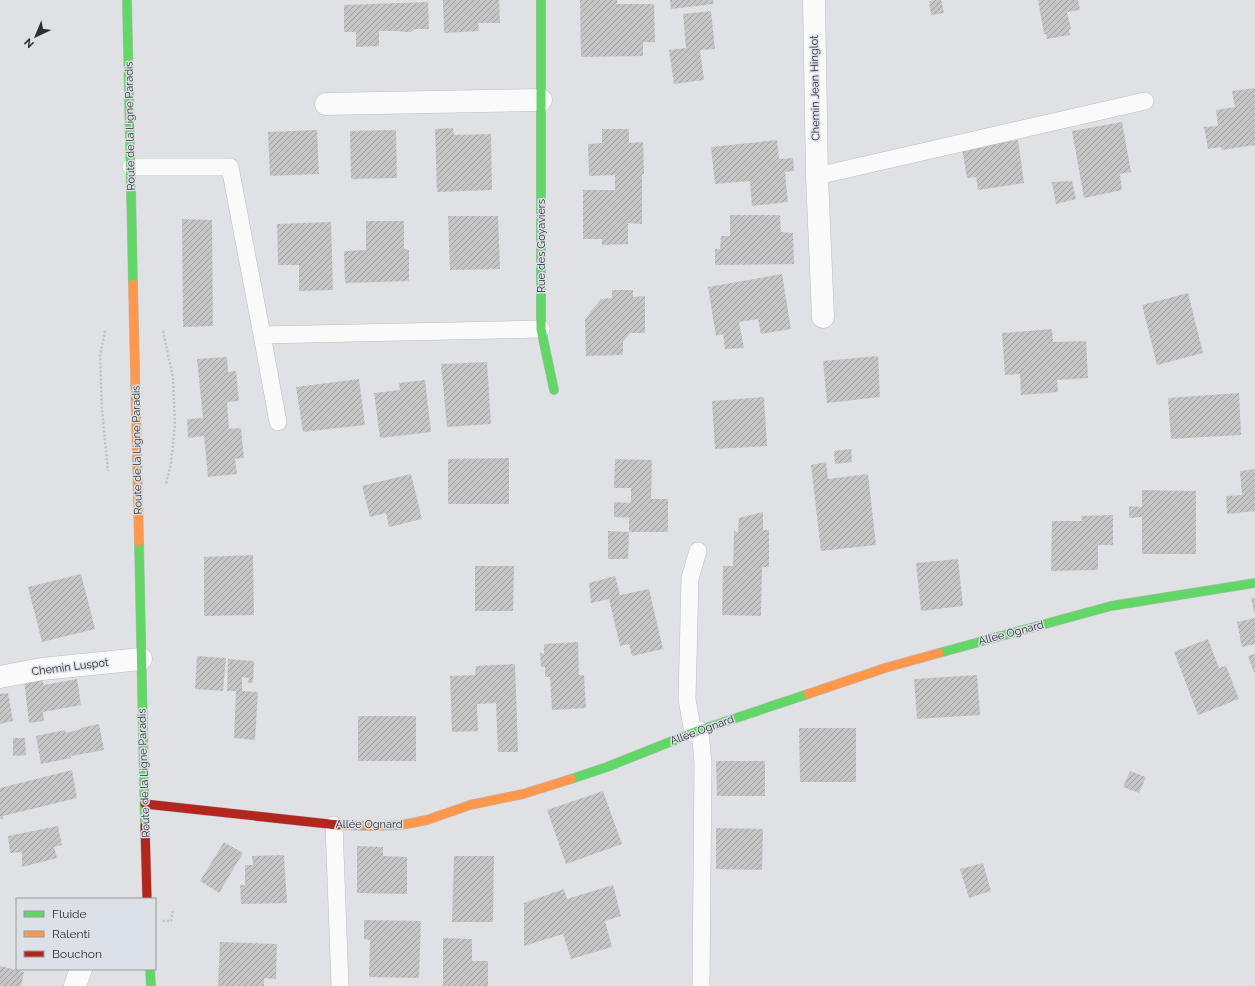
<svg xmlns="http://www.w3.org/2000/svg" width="1255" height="986" viewBox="0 0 1255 986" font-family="Raleway,sans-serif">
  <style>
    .building { fill: url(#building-hatch) }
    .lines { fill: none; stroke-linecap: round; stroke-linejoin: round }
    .lane-casing { stroke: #bbbdbf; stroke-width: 18 }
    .street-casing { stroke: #bbbdbf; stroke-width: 23 }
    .fast-casing { stroke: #bbbdbf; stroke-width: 10 }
    .slow-casing { stroke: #bbbdbf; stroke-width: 10 }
    .jam-casing { stroke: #bbbdbf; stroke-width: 10 }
    .path { stroke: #bfc0c1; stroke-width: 2.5; stroke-dasharray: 2 2; stroke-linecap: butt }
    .lane { stroke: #fafafb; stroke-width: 17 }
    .street { stroke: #fafafb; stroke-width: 22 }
    .fast { stroke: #63d668; stroke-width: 9 }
    .slow { stroke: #ff974d; stroke-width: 9 }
    .jam { stroke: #b3261e; stroke-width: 9 }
    .labels { text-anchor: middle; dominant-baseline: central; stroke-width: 3; stroke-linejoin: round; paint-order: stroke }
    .street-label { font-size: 11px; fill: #2d2e31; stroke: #dce1e7 }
  </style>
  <defs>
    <pattern id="building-hatch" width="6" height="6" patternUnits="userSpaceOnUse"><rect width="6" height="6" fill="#c6c5c6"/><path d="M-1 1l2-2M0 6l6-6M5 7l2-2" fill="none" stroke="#a1a0a1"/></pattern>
  </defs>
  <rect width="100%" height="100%" fill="#dfe1e4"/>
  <!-- building -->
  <path class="building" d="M443,0h56l1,23h-22l1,8 -35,2z
    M580,0h37v4h37l1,38h-12v14l-62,1z
    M670,0h43l1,4 -43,5z
    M935,0h6l3,13 -13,2 -2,-14z
    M1038,0h40l2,10 -13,2 4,17 -2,1 1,5 -23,4 -1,-5h-2z
    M428,2l1,27h-14l-4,3h-5l-10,-1h-17v15l-23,1v-15h-12v-27z
    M711,11l4,38 -15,1 4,30 -30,4 -5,-34 17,-2 -3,-34z
    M1255,88v57l-33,5 -1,-3 -13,2 -4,-22 14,-1 -2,-16 19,-3 -3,-16z
    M1122,122l9,50 -11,2 2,16 -38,8 -12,-67z
    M453,128l1,7 37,-1 1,56 -55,2 -2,-63z
    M602,129h27v14l14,-1 1,32h-2v50l-14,-1v21l-26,1v-6h-19v-49h32v-15l-26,1 -1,-32 14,-1z
    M317,130l2,44 -49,2 -2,-44z
    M396,130l1,48 -46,1 -1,-48z
    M777,140l2,19 14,-1 1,13 -9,1 3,30 -36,4 -2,-25 -35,3 -4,-37z
    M1018,140l6,43 -46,7 -2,-13 -9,1 -5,-29z
    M1072,181l4,18 -20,5 -4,-22z
    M730,215h50l1,17 12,1 1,31 -79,1v-16h5l1,-13h9z
    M448,216h50l2,53 -50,1z
    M182,219l30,1 1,106 -30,1z
    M366,221h38v28l5,1v31l-64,2 -1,-32 22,-1z
    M331,222l2,68 -34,1v-26h-21l-1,-41z
    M782,274l9,55 -30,5 -3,-15 -19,3 5,26 -19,1 -2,-15 -7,2 -8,-49z
    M612,290h21v7l12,-1v37h-15l-7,9v13l-37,1 -1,-37 16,-20 11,-1z
    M1188,293l15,60 -46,12 -15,-60z
    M1052,329l1,13 33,-1 2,37 -31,2 1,12 -37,3 -1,-21 -15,1 -3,-42z
    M878,356l2,41 -53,6 -4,-42z
    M227,357l1,15 8,-1 3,30 -12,1 2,27 12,-1 3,30 -9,1 2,15 -29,3 -4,-41 -16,2 -1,-19 16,-1 -6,-59z
    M487,362l4,62 -44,3 -6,-63z
    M359,379l6,46 -62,7 -7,-45z
    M425,380l6,52 -51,6 -6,-45 26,-3 -1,-7z
    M1239,393l2,42 -70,4 -3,-41z
    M764,397l3,49 -52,3 -3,-48z
    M851,449l1,13 -17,2 -1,-13z
    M509,458v46h-61v-45z
    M615,459l37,1 -1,39h17v33h-39l-1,27h-20v-28l21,1v-14h7l-22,-1v-15l17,1v-15h-17z
    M826,462l2,17 40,-5 8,71 -55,6 -10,-86z
    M1255,469v42l-28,3 -1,-18 16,-1 -2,-24z
    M411,474l11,45 -33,8 -3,-14 -16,4 -8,-31z
    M1142,490l54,1v63h-54v-37l-13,1v-12l13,1z
    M763,512v18h6v37h-7l-1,49 -39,-1 1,-49h10l1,-35 4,1 1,-14z
    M1113,515v30h-15v25l-47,1 1,-50h30l-1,-5z
    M253,555l1,60 -50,1v-59z
    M958,559l5,47 -42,5 -5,-48z
    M475,566h39l-1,45h-38z
    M81,574l14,55 -53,13 -14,-55z
    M615,576l5,19 29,-6 14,60 -31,7 -3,-12 -9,2 -11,-47 -18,4 -2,-20z
    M1251,598h4v14h-1z
    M1255,618v26l-13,3 -5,-25z
    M1208,639l11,29 7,-2 13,33 -41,16 -24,-63z
    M578,642l1,33h5l2,33 -34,2 -2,-33h-5v-10h-4l-1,-14 4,1v-10z
    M1255,654v21l-7,-19z
    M197,656l29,2 -3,33 -28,-2z
    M228,659l26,2 -1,22h-5l1,-5 -7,-1v14l16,1 -3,48 -21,-2 2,-47h-9z
    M515,664l3,88h-20l-2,-49 -19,1 1,27 -26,1 -2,-56 25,-1 1,-9z
    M977,675l3,40 -63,4 -3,-40z
    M41,676l3,9 33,-6 4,26 -38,7 1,9 -15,2 -5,-43z
    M8,693l5,28 -13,3v-30z
    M358,716h58v45h-58z
    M99,724l5,26 -33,6v2l-30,6 -5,-28 29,-6 1,3 15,-4v-1z
    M799,728h57v54h-56z
    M13,738h12l1,17 -13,1z
    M716,761h49v35h-48z
    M72,770l5,28 -74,18v3h-3v-31z
    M1130,771l16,6 -7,16 -16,-6z
    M603,791l19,53 -56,20 -19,-54z
    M58,826l4,19 -8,2 3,11 -35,9v-15l-12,1 -2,-17z
    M716,828l47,1 -1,41 -46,-1z
    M224,842l19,11 -24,40 -19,-12z
    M357,846l26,1v9l24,1v37l-50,-1z
    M284,855l3,48 -46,1 -1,-19h5v-20h8l-1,-9z
    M454,856h40l-1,66h-41z
    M983,863l8,28 -22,7 -9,-29z
    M613,885l8,31 -16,5 7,26 -41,12 -8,-25 -39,12v-43l40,-14 3,10z
    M364,920l57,1 -2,57 -50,-1 1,-37 -6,-1z
    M443,938l29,1v22h16v25h-45z
    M220,942l57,2 -1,35 -12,-1v8h-46z
    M0,966l24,6 -3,14h-21z"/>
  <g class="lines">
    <defs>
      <path id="lane" d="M131,167h99l32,168 279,-6
        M817,176l328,-75
        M262,335l16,87
        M700,730l3,33 -2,223
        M693,733l-6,-34 3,-121 8,-27
        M334,825l6,161"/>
      <path id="street" d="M814,0l3,176 6,141
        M326,104l215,-4
        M0,677l42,-8 99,-10
        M75,986l6,-17"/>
      <path id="fast" d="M127,0l6,284
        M541,0v329l13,61
        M139,542l6,284
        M939,653l172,-47 144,-23
        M571,779l36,-12 93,-37 108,-36
        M150,969l1,17"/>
      <path id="slow" d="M133,284l6,258
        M808,694l77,-26 54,-15
        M338,825l35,1 28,-1 26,-5 43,-15 53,-11 48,-15"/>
      <path id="jam" d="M145,804l193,21
        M145,826l2,73"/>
    </defs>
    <!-- lane casing -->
    <use href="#lane" class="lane-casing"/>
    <!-- street casing -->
    <use href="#street" class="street-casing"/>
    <!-- fast casing -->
    <use href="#fast" class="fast-casing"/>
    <!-- slow casing -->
    <use href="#slow" class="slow-casing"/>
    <!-- jam casing -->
    <use href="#jam" class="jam-casing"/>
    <!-- path -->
    <path class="path" d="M105,331l-5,24 2,55 6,61
      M163,331l10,47 2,47 -4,38 -5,21
      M163,921h8l2,-11"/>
    <!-- lane -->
    <use href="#lane" class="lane"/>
    <!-- street -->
    <use href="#street" class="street"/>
    <!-- fast -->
    <use href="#fast" class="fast"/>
    <!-- slow -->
    <use href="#slow" class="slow"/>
    <!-- jam -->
    <use href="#jam" class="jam"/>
  </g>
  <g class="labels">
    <!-- street labels -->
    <g class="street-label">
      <text transform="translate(815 88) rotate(-91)">Chemin Jean Hinglot</text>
      <text transform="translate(130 126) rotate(-91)">Route de la Ligne Paradis</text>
      <text transform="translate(541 246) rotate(-90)">Rue des Goyaviers</text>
      <text transform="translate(137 450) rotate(-91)">Route de la Ligne Paradis</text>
      <text transform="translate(1011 633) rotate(-15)">Allée Ognard</text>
      <text transform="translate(70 667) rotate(-7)">Chemin Luspot</text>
      <text transform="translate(702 730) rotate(-20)">Allée Ognard</text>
      <text transform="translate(144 773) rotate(-92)">Route de la Ligne Paradis</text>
      <text x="369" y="824">Allée Ognard</text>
    </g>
  </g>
  <!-- legend -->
  <rect x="16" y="898" width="140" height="72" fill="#dce1e7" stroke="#96999e"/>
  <rect x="24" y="911" width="20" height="6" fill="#63d668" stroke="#96999e"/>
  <text x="52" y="918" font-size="12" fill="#2d2e31">Fluide</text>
  <rect x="24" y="931" width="20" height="6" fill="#ff974d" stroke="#96999e"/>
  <text x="52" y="938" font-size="12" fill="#2d2e31">Ralenti</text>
  <rect x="24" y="951" width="20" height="6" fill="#b3261e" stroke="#96999e"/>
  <text x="52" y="958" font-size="12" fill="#2d2e31">Bouchon</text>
  <!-- north arrow -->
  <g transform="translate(36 36) rotate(224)" stroke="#dce1e7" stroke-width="3" paint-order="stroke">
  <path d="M0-3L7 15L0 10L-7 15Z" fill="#2d2e31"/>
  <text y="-6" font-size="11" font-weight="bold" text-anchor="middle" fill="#2d2e31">N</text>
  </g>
</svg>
